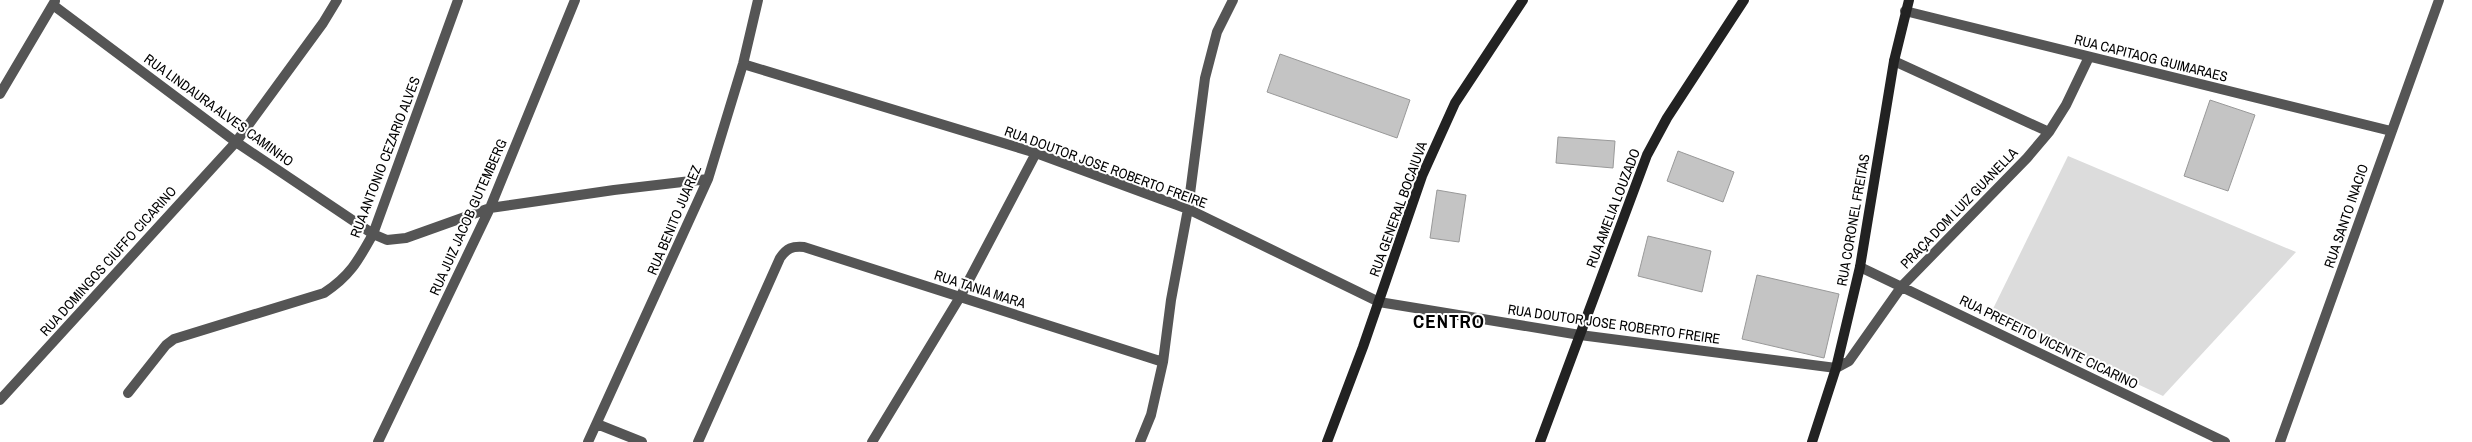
<svg xmlns="http://www.w3.org/2000/svg" width="2472" height="442" viewBox="0 0 2472 442" font-family="'Archivo Narrow',sans-serif">
  <style>
    .green { fill: #dcdcdc }
    .building { fill: #c4c4c4; stroke: #999 }
    .lines { fill: none; stroke-linecap: round; stroke-linejoin: round }
    .street { stroke: #555; stroke-width: 10 }
    .secondary { stroke: #222; stroke-width: 10 }
    .labels { text-anchor: middle; dominant-baseline: central; stroke-width: 4; stroke-linejoin: round; paint-order: stroke }
    .street-label { font-size: 14px; fill: #000; stroke: #fff }
    .district-label { font-size: 19px; font-weight: bold; letter-spacing: 1px; fill: #000; stroke: #fff }
  </style>
  <rect width="100%" height="100%" fill="#fff"/>
  <!-- green -->
  <path class="green" d="M2068,156l228,96 -133,144 -173,-81z"/>
  <!-- building -->
  <path class="building" d="M1280,54l130,46 -13,38 -130,-46z
    M2210,100l45,15 -27,76 -44,-15z
    M1558,137l57,4 -2,27 -57,-5z
    M1678,151l56,21 -11,30 -56,-21z
    M1437,190l29,5 -7,47 -29,-4z
    M1648,236l63,15 -9,41 -64,-16z
    M1757,275l82,19 -15,64 -82,-19z"/>
  <g class="lines">
    <!-- street -->
    <path class="street" d="M53,5l183,137 137,92 14,6 19,-2 84,-30 124,-18 94,-11
      M1905,11l486,120
      M1894,61l155,71
      M743,64l293,89 152,56 191,93 201,33 256,33 13,-7 53,-75 125,-128 22,-26 17,-27 23,-48
      M0,94l55,-93
      M1860,267l365,175
      M128,393l38,-48 8,-6 150,-46c26,-17 34,-32 49,-59l85,-234
      M0,400l236,-258 87,-119 14,-23
      M597,424l45,18
      M378,442l112,-234 85,-208
      M588,442l120,-263 35,-115 15,-64
      M698,442l82,-184c7,-10 12,-12 24,-11l359,115
      M872,442l88,-145 76,-144
      M1140,442l11,-27 12,-53 8,-62 17,-91 17,-131 12,-46 16,-32
      M2280,442l159,-442"/>
    <!-- secondary -->
    <path class="secondary" d="M1327,442l36,-95 59,-171 33,-73 68,-103
      M1540,442l107,-287 20,-37 77,-118
      M1812,442l24,-74 24,-101 34,-206 15,-61"/>
  </g>
  <g class="labels">
    <!-- street labels -->
    <g class="street-label">
      <text transform="translate(2151 58) rotate(14)">RUA CAPITAOG GUIMARAES</text>
      <text transform="translate(219 110) rotate(36)">RUA LINDAURA ALVES CAMINHO</text>
      <text transform="translate(385 157) rotate(-69)">RUA ANTONIO CEZARIO ALVES</text>
      <text transform="translate(1106 167) rotate(20)">RUA DOUTOR JOSE ROBERTO FREIRE</text>
      <text transform="translate(1613 208) rotate(-69)">RUA AMELIA LOUZADO</text>
      <text transform="translate(1959 208) rotate(-46)">PRAÇA DOM LUIZ GUANELLA</text>
      <text transform="translate(1398 209) rotate(-70)">RUA GENERAL BOCAIUVA</text>
      <text transform="translate(2346 216) rotate(-71)">RUA SANTO INACIO</text>
      <text transform="translate(468 217) rotate(-66)">RUA JUIZ JACOB GUTEMBERG</text>
      <text transform="translate(674 220) rotate(-67)">RUA BENITO JUAREZ</text>
      <text transform="translate(1853 220) rotate(-80)">RUA CORONEL FREITAS</text>
      <text transform="translate(108 261) rotate(-48)">RUA DOMINGOS CIUFFO CICARINO</text>
      <text transform="translate(980 289) rotate(18)">RUA TANIA MARA</text>
      <text transform="translate(1614 324) rotate(8)">RUA DOUTOR JOSE ROBERTO FREIRE</text>
      <text transform="translate(2049 342) rotate(26)">RUA PREFEITO VICENTE CICARINO</text>
    </g>
    <!-- district labels -->
    <g class="district-label">
      <text x="1449" y="321">CENTRO</text>
    </g>
  </g>
</svg>
